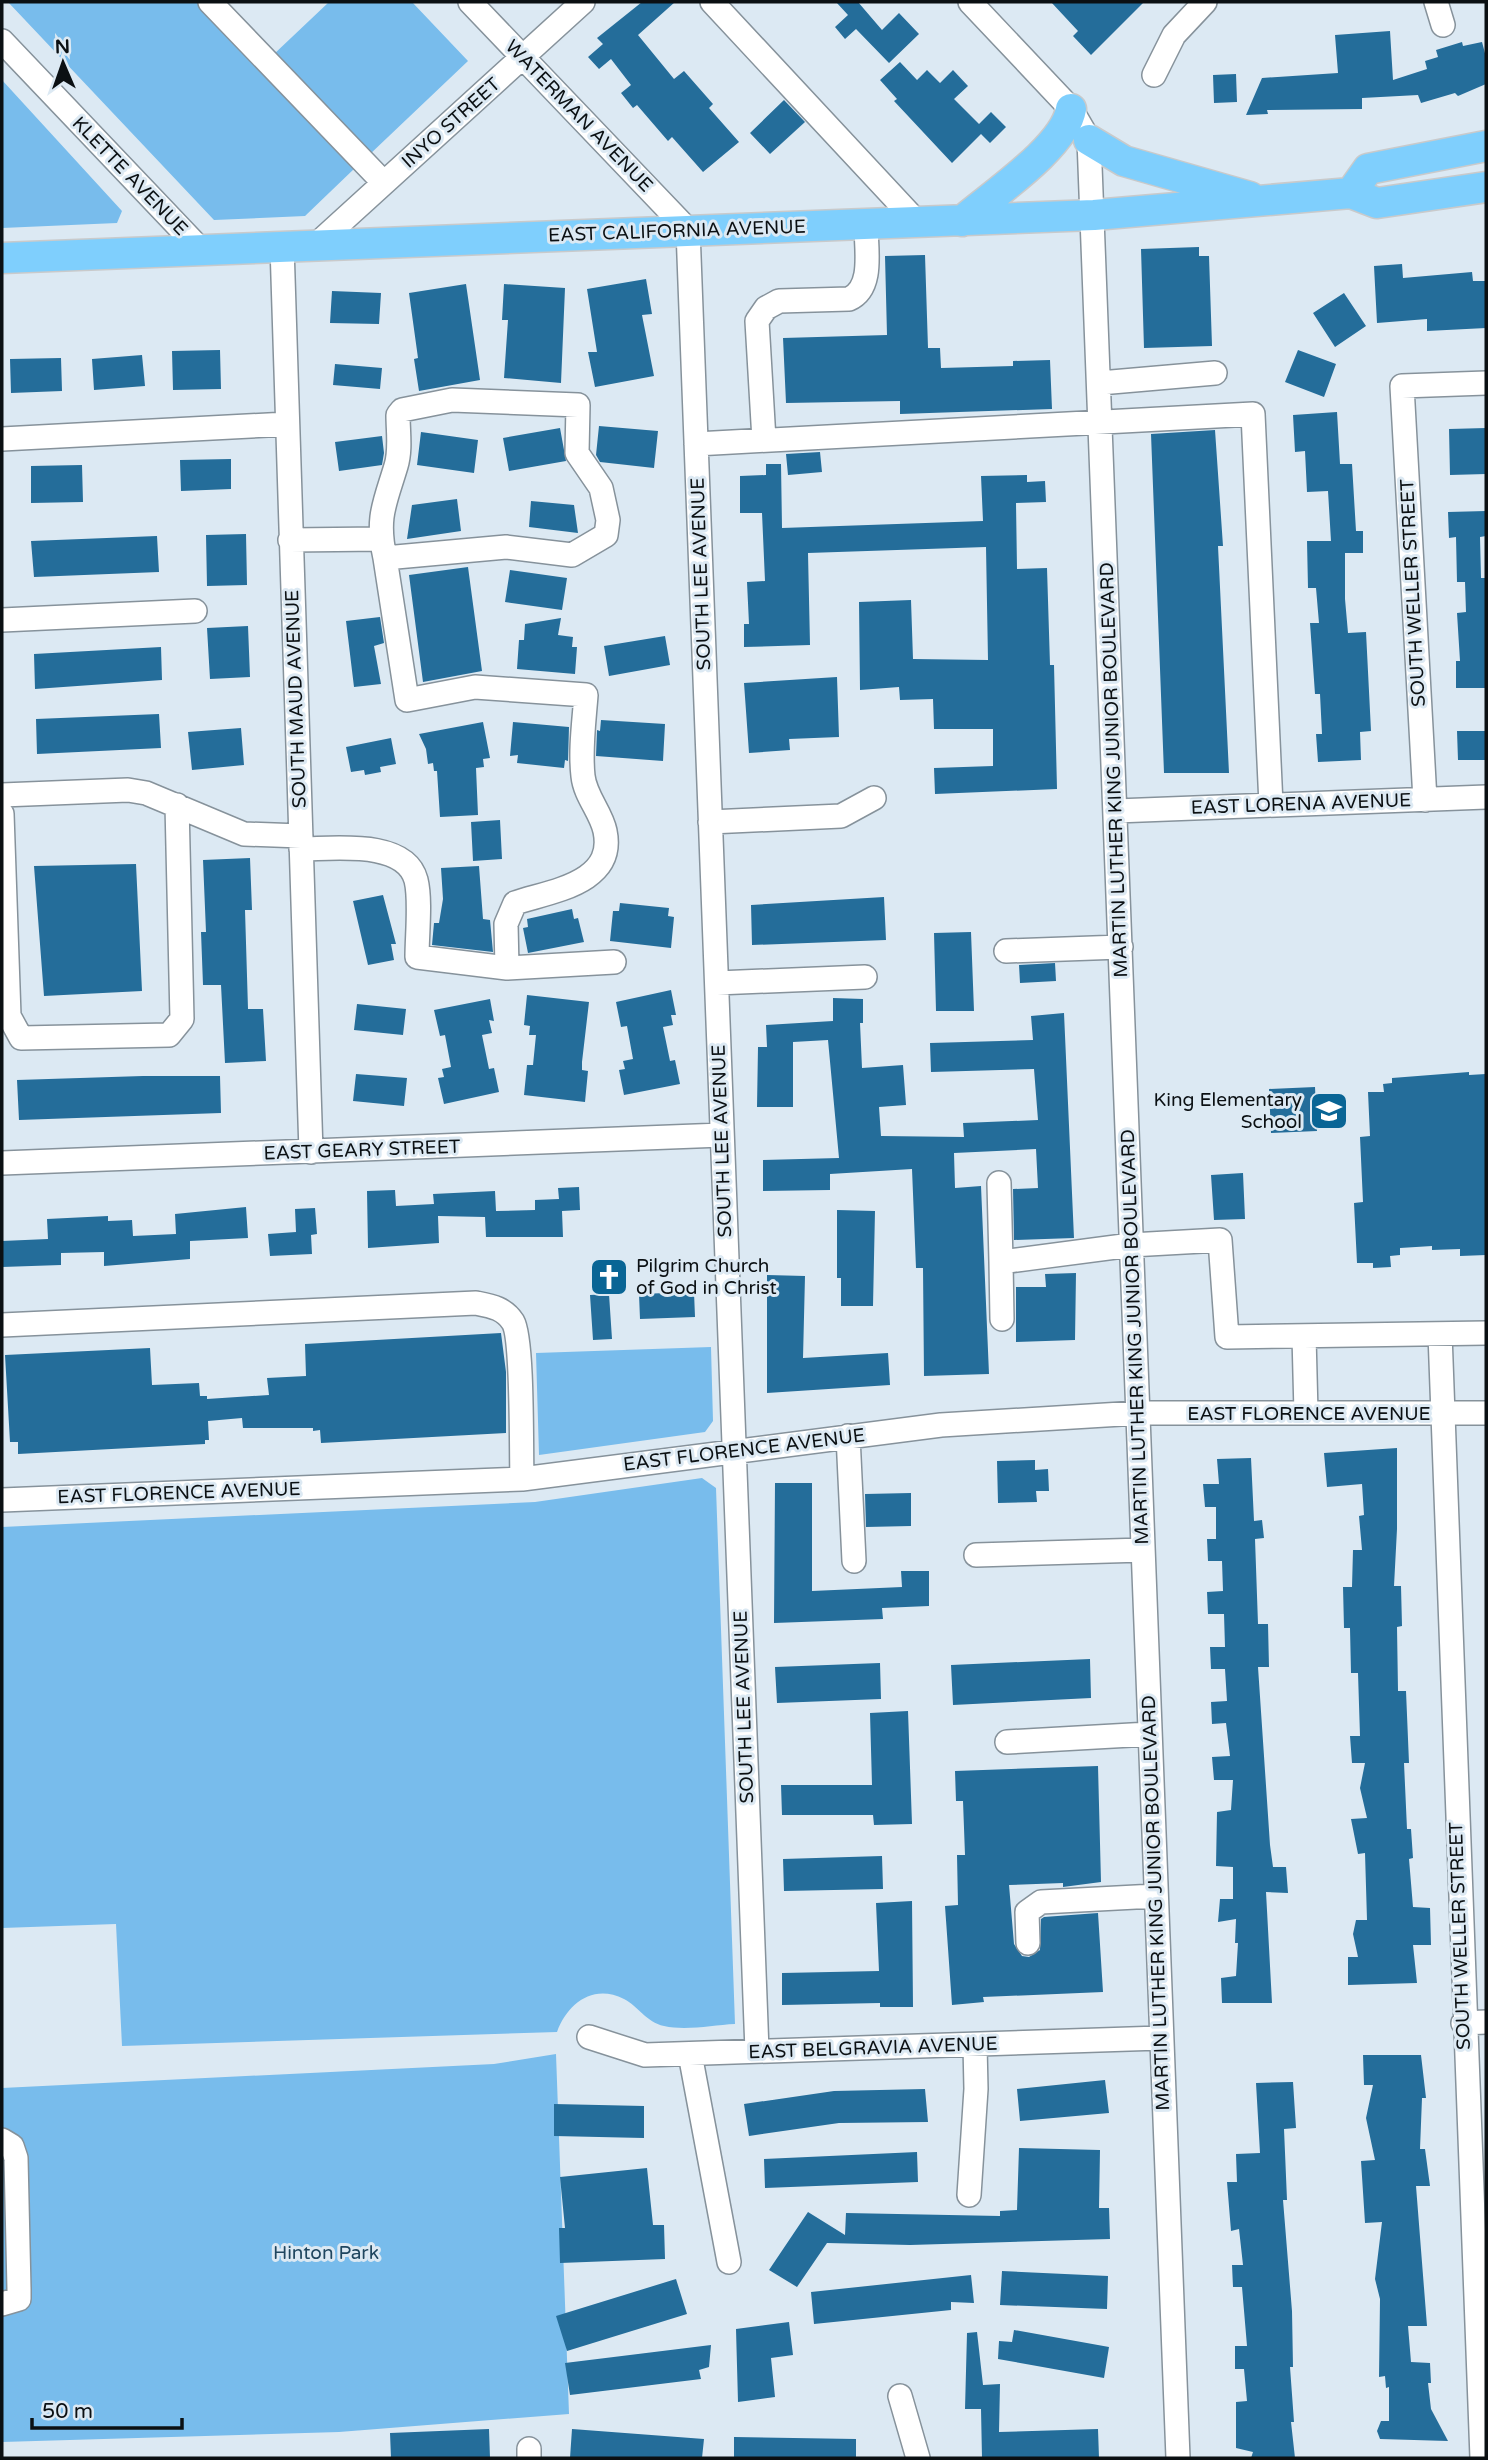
<svg xmlns="http://www.w3.org/2000/svg" width="1488" height="2460" viewBox="0 0 1488 2460" font-family="'Varela Round',sans-serif">
  <style>
    .green { fill: #78bcec }
    .building { fill: #246d9a }
    .lines { fill: none; stroke-linecap: round; stroke-linejoin: round }
    .minor-casing { stroke: #86929b; stroke-width: 26 }
    .major-casing { stroke: #c9cacb; stroke-width: 33 }
    .minor { stroke: #fff; stroke-width: 23 }
    .major { stroke: #7fcffd; stroke-width: 30 }
    .labels { text-anchor: middle; dominant-baseline: central; stroke-width: 6; stroke-linejoin: round; paint-order: stroke }
    .street-label { font-size: 19px; fill: #0b1013; stroke: #dce9f3 }
    .poi-label { font-size: 19px; fill: #0b1013; stroke: #dce9f3; text-anchor: end }
    .park-label { font-size: 19px; fill: #1f465f; stroke: #dce9f3 }
  </style>
  <rect width="100%" height="100%" fill="#dce9f3"/>
  <!-- green -->
  <path class="green" d="M8,2h189l158,166 -50,48 -91,4z
    M329,2h83l56,59 -100,95 -95,-101z
    M2,80l120,131 -5,12 -115,5z
    M711,1347l2,74 -8,11 -166,23 -3,-102z
    M702,1478l14,10 19,536c-22,1 -49,7 -71,2 -18,-4 -25,-19 -40,-27 -31,-16 -57,5 -67,33l-435,14 -6,-122 -114,4v-401l533,-25z
    M556,2054l13,360 -230,18 -337,10v-354l492,-24z"/>
  <!-- building -->
  <path class="building" d="M642,2h33l-37,33 36,44 10,-8 29,33 -4,4 30,34 -36,30 -31,-35 -4,4 -31,-36 -4,3 -12,-15 10,-8 -20,-26 -12,10 -11,-12 15,-13 -6,-6z
    M836,2h22l24,28 17,-17 20,21 -30,29 -33,-34 -11,10 -10,-12 13,-12z
    M1051,2h93l-53,53 -18,-19 5,-5z
    M1390,31l3,49 34,-11 -2,-8 13,-4 -2,-7 26,-8 1,4 19,-4 4,15v27l-28,12 -3,-3 -34,10 -3,-8 -56,3v11l-95,1 1,4 -22,1 16,-37 76,-5 -3,-38z
    M900,62l17,18 10,-10 13,13 13,-13 15,16 -14,13 25,25 12,-12 15,15 -16,16 -9,-9 -29,29 -58,-62 3,-2 -17,-19z
    M1236,74l1,28 -23,1 -1,-28z
    M784,100l21,22 -35,32 -20,-21z
    M1199,247v9h10l3,90 -68,2 -3,-99z
    M925,255l3,93h12l1,20 72,-2v-5l37,-1 2,49 -152,5v-13l-114,2 -3,-65 104,-3 -2,-79z
    M1402,264l1,14 69,-6 1,9h13v47l-59,3v-12l-50,4 -3,-57z
    M646,279l6,35 -10,1 12,61 -59,11 -7,-35h9l-10,-63z
    M466,284l14,96 -61,11 -5,-32 4,-1 -9,-65z
    M504,284l61,4 -4,95 -57,-5 4,-58h-6z
    M332,291l49,2 -2,31 -49,-1z
    M1344,293l22,33 -31,21 -22,-34z
    M220,350l1,39 -48,1 -1,-39z
    M1298,350l38,14 -12,33 -39,-15z
    M142,355l3,31 -51,4 -2,-31z
    M61,358l1,33 -51,2 -1,-34z
    M335,364l47,4 -2,21 -47,-4z
    M1337,412l3,52h12l4,67h7v22h-18v46l3,34 18,-1 5,99 -11,1 1,28 -43,2 -2,-28h6l-2,-40h-5l-5,-71h9l-3,-35h-8l-1,-47h24l-3,-50 -21,1 -2,-41 -10,1 -2,-37z
    M599,426l59,5 -4,37 -54,-6 -4,-7z
    M560,428l6,33 -57,10 -6,-33z
    M1486,428v46l-36,1 -1,-46z
    M1215,430l8,116h-5l11,227h-65l-13,-339z
    M421,432l57,8 -4,33 -57,-8z
    M382,436l2,17 -2,12 -43,6 -4,-29z
    M820,452l2,20 -34,3 -2,-21z
    M231,459v30l-50,2 -1,-31z
    M766,464h15l1,64 201,-7 -2,-45 46,-1v7l18,-1 1,21 -30,1 1,66 30,-1 3,97h4l3,124 -122,5 -1,-26 59,-2v-37h-59l-1,-30 -33,1 -1,-13 -39,3 -1,-88 52,-2 2,59 75,1 -2,-113 -178,6 2,92 -66,2v-23h5l-2,-42 18,-1 -3,-68h-22v-37l26,-1z
    M82,465l1,37 -52,1v-37z
    M457,499l4,32 -54,8 5,-34z
    M531,501l43,4 4,28 -49,-6z
    M1486,511v25l-6,1 1,41h5v110h-30v-27h4l-3,-48 9,-1 -1,-30h-8l-1,-45 -7,1 -1,-26z
    M246,534l1,51 -40,1 -1,-51z
    M157,536l2,36 -125,5 -3,-36z
    M468,567l14,104 -59,11 -14,-107z
    M510,570l57,8 -5,32 -57,-8z
    M380,617l4,26 -10,3 7,38 -27,3 -8,-66z
    M561,618l-3,17 15,2 -1,10h5l-2,27 -58,-5 2,-29h5l1,-16z
    M248,626l2,51 -40,2 -3,-51z
    M665,636l5,29 -61,11 -5,-30z
    M161,647l1,33 -127,9 -1,-35z
    M837,677l2,60 -50,2 1,11 -41,3 -5,-70z
    M159,714l2,34 -124,6 -1,-35z
    M601,720l64,4 -2,37 -67,-5 1,-26 3,1z
    M483,722l7,36 -7,1 1,8 -8,1 2,47 -38,2 -3,-46h-3l-1,-8 -5,1 -2,-15 -7,-15z
    M513,722l56,5 -1,34 -3,-1 -1,8 -47,-5 1,-8 -8,1z
    M241,728l3,37 -52,5 -4,-38z
    M1457,731h29v29h-28z
    M391,738l5,26 -16,3 1,5 -16,3 -1,-5 -13,2 -5,-25z
    M500,820l2,39 -29,2 -2,-39z
    M250,858l2,52h-7l3,99h15l3,52 -41,2 -4,-78h-18l-2,-53h5l-3,-72z
    M136,864l6,127 -98,5 -10,-130z
    M479,866l4,53 7,1 3,32 -61,-7 2,-22h5l4,-24 -2,-31z
    M383,895l13,49h-5l3,16 -26,5 -15,-64z
    M884,897l2,43 -134,5 -1,-40z
    M620,903l49,5 -1,8 6,1 -3,31 -61,-7 3,-30h6z
    M572,909l2,10 4,-1 6,24 -56,11 -5,-25 5,-1 -1,-8z
    M971,932l3,79h-38l-2,-78z
    M1055,963l1,18 -36,2 -1,-18z
    M671,990l5,25h-5l2,10 -10,2 7,34 5,-1 5,24 -56,11 -5,-25 6,-1 -2,-8 10,-2 -6,-33 -6,1 -5,-25z
    M527,995l62,7 -7,60v8l6,1 -3,31 -61,-7 3,-30h6l3,-30h-7l1,-9 -6,-1z
    M833,998l30,1v24h-3l2,45 41,-3 3,40 -27,2 2,29 83,1 -1,-14 75,-3 -4,-51 -103,3 -1,-29 103,-3 -2,-24 33,-3 10,225 -60,2 -1,-51 25,-1 -2,-39 -82,4 1,35 26,-2 8,188 -65,2 -1,-108h-7l-4,-99 -82,5v16l-67,1v-31l76,-2 -11,-118 -35,2v65h-36l1,-60h9l-1,-22 67,-4z
    M490,999l4,22 -5,-1 3,13 -10,2 7,34 5,-1 5,24 -55,12 -6,-26 6,-1 -2,-8 9,-2 -6,-32 -5,1 -6,-26z
    M357,1004l49,5 -3,26 -49,-5z
    M1469,1072v3l17,-1v181l-26,1v-7l-28,1v-4l-32,2v7l-10,1 1,11 -18,1v-5h-16l-3,-60 9,-1 -3,-65 10,-1 -2,-44h16l-1,-8 9,-1v-5z
    M356,1074l51,4 -3,28 -51,-5z
    M143,1076h77l1,37 -202,7 -2,-40z
    M1315,1087l2,44 -46,2 -2,-44z
    M1243,1173l2,46 -31,1 -3,-45z
    M579,1187l1,23 -18,1 1,26h-77l-1,-20 -47,-1 1,27 -71,5 -1,-57 28,-1 1,16 38,-2 -1,-10 62,-3 1,20 39,-1v-10l24,-1 -1,-11z
    M246,1207l2,31 -58,3v18l-86,7v-14l-43,1v12l-59,2v-26l46,-2 -1,-20 61,-3v5l24,-1 1,16 43,-2 -1,-20z
    M315,1208l2,26 -6,1 1,19 -42,2 -2,-22 28,-2 -1,-23z
    M837,1210l38,1 -2,95h-32v-28h-4z
    M1076,1273l-1,67 -59,2v-55h30l-1,-13z
    M767,1275l38,1 -2,82 85,-5 2,32 -123,8z
    M694,1292l1,25 -55,2 -1,-25z
    M609,1294l3,45 -19,1 -3,-45z
    M501,1333l5,39v61l-185,10 -1,-13 -7,1v-3h-70l-1,-10 -34,3 1,19h-4v4l-187,10v-12h-8l-5,-87 145,-7 2,37 47,-2 1,13h7v3l62,-4 -2,-17 39,-2 -1,-32z
    M1397,1448v81l-3,57h7l1,40 -5,1 1,64h8l3,72h-5l3,66h4l2,29 -4,1 4,48 17,1 1,37h-18l4,38 -69,2v-28h10l-5,-23 3,-14h11l-2,-67 -7,1 -7,-35 16,-1 -7,-30 5,-25h-13l-2,-27h10l-2,-63h-7l-1,-45h-6l-1,-41h9l1,-37h9l-3,-34 5,-1 -2,-31 -35,3 -3,-34z
    M1251,1458l3,63 8,-1 2,18 -9,1 3,85h10l1,43h-11l12,178 3,22h13l2,26 -22,-1 6,111h-50l-1,-25 15,-2 2,-33h-3l1,-24 -18,3 2,-23h13v-32l-17,-1 1,-54 14,-2 2,-30h-19l-2,-23 18,-1 -4,-33 -14,1 -1,-22 16,-1 -2,-32h-14l-1,-22h15l-1,-33h-16l-1,-22 16,-1 -1,-30h-14l-1,-22h9v-32h-11l-2,-23h16l-2,-25z
    M1035,1460v10l13,-1 1,22h-13l1,11 -39,1 -1,-42z
    M775,1483h37v108l90,-4 -1,-16h28v35l-47,2 1,11 -109,4z
    M911,1493v33l-45,1 -1,-33z
    M1090,1659l1,39 -138,7 -2,-40z
    M880,1663l1,36 -104,4 -2,-36z
    M908,1711l4,113 -38,1 -1,-10h-91l-1,-30h91l-2,-72z
    M1098,1766l3,116 -38,5v-4l-54,2 5,59 8,12 7,1 11,-7 1,-31 3,-2 54,-4 5,79 -120,5 1,5 -32,3 -7,-99 13,-1 -1,-50h8l-2,-54h-7l-1,-30z
    M882,1856l1,33 -99,2 -1,-32z
    M912,1901l1,106h-33v-4l-98,2v-32l97,-2 -3,-68z
    M1363,2055h58l5,43h-4l-2,51h5l5,37h-14l11,140h-19l3,36 19,1 1,20h-3l3,26 17,32 -68,-2 -3,-8 4,-10h8v-34l-3,1 -1,-12 -6,1 1,-78 -5,-20 7,-57 -17,1 -4,-62 14,-1 -9,-42 7,-33h-9z
    M1105,2080l4,33 -89,8 -3,-32z
    M1293,2082l3,46 -12,1 3,71h-4l9,111 1,56h-3l4,55h-3l4,36h-44l2,-6 -17,-4v-46l11,-1 -3,-32h-9v-23h12l-5,-59h-9l-1,-22h11l-4,-36 -8,2 -4,-49h10l-1,-28 24,-1 -4,-70z
    M925,2089l3,33 -89,1 -90,13 -5,-32 90,-13z
    M554,2104l90,2v32l-90,-2z
    M1019,2148l81,2 -1,58h10l1,31 -200,6 -83,-2 -30,44 -28,-17 39,-58 37,23 1,-22 154,3v-5l17,-1z
    M917,2152l1,30 -153,6 -1,-29z
    M647,2168l6,57h11l1,34 -105,4 -1,-35h6l-5,-51z
    M1002,2271l106,5 -1,33 -107,-4z
    M971,2275l3,28 -23,-1v8l-137,14 -3,-32z
    M676,2279l11,35 -120,37 -11,-35z
    M789,2322l4,33 -22,3 4,39 -37,5 -2,-73z
    M1014,2330l95,17 -5,31 -106,-19 1,-18 13,1z
    M977,2332l6,53 17,-1 -1,48 99,-3 1,29h-117l-1,-49h-16l2,-76z
    M711,2345l-2,22 -10,3 2,9 -131,16 -5,-32z
    M489,2429l1,29h-99l-1,-25z
    M572,2429l132,10 -2,19h-132z
    M734,2437l122,2v19h-122z"/>
  <g class="lines">
    <defs>
      <path id="minor" d="M210,2l174,181
        M470,2l218,228 69,1821
        M712,2l206,221
        M970,2l101,107 18,31 89,2318
        M1436,2l7,23
        M2,41l198,208
        M1154,75l20,-40 31,-33
        M317,244l266,-242
        M282,246l29,906
        M1100,383l115,-10
        M2,439l285,-15
        M764,440l-7,-119 9,-13 13,-7 70,-2c25,-11 17,-50 17,-73
        M696,444l557,-30 18,391
        M290,540l91,-1
        M385,558c-9,-41 0,-55 11,-92 5,-16 2,-34 2,-51l4,-5 50,-10 126,5 -1,48 24,35 7,32 -2,15 -34,20 -66,-8 -121,11 22,142 68,-13 111,8c-2,27 -6,55 -3,81 2,20 18,36 22,55 11,53 -55,60 -90,72l-9,21 1,44
        M2,620l193,-9
        M2,795l126,-5 18,3 98,41 57,2
        M1425,800l-23,-414 84,-3
        M1116,811l370,-14
        M2,814l7,202 12,22 148,-3 13,-16 -5,-214
        M710,822l131,-6 33,-18
        M301,849c32,0 104,-10 115,31 5,20 1,55 1,77l90,11 107,-6
        M1006,951l115,-4
        M717,983l148,-6
        M2,1163l720,-28
        M999,1183l2,79 130,-17 89,-5 7,97 259,-4
        M1001,1262l1,57
        M2,1325l474,-22c15,3 28,5 37,19 10,17 8,129 9,157
        M1440,1334l42,1124
        M1304,1336l2,77
        M848,1436l6,125
        M2,1500l520,-21 419,-54 197,-12h348
        M976,1555l167,-5
        M1007,1742l142,-8
        M1028,1943l-1,-31 14,-10 114,-6
        M1463,2023l23,-1
        M589,2037l56,18 515,-17
        M690,2054l39,208
        M2,2140l10,6 4,12 3,131v10l-17,5
        M969,2195l7,-106 -1,-44
        M900,2396l18,62
        M529,2449v9"/>
      <path id="major" d="M1089,140l35,21 126,36
        M1351,193l17,-24 118,-23
        M962,221c30,-26 103,-74 109,-112
        M2,258l1092,-43 257,-22 26,10 109,-16"/>
    </defs>
    <!-- minor casing -->
    <use href="#minor" class="minor-casing"/>
    <!-- major casing -->
    <use href="#major" class="major-casing"/>
    <!-- minor -->
    <use href="#minor" class="minor"/>
    <!-- major -->
    <use href="#major" class="major"/>
  </g>
  <!-- icons -->
  <defs>
    <symbol id="school-square" viewBox="-11 -11 22 22"><rect x="-9" y="-9" width="18" height="18" rx="4" fill="#096595" stroke="#dce9f3"/><path d="M0-5L7-2L0 1L-7-2ZM-4 1L0 2.5L4 1V4Q0 6-4 4Z" fill="#fff"/></symbol>
    <symbol id="church-square" viewBox="-11 -11 22 22"><rect x="-9" y="-9" width="18" height="18" rx="4" fill="#096595" stroke="#dce9f3"/><path d="M-1.2-6h2.4v3.5h3.3v2.4h-3.3V6h-2.4V-.1h-3.3v-2.4h3.3Z" fill="#fff"/></symbol>
  </defs>
  <g fill-rule="evenodd">
    <use href="#school-square" x="1307" y="1089" width="44" height="44"/>
    <use href="#church-square" x="587" y="1255" width="44" height="44"/>
  </g>
  <g class="labels">
    <!-- street labels -->
    <g class="street-label">
      <text transform="translate(579 116) rotate(46)">WATERMAN AVENUE</text>
      <text transform="translate(451 123) rotate(-42)">INYO STREET</text>
      <text transform="translate(130 176) rotate(46)">KLETTE AVENUE</text>
      <text transform="translate(677 231) rotate(-2)">EAST CALIFORNIA AVENUE</text>
      <text transform="translate(701 574) rotate(-92)">SOUTH LEE AVENUE</text>
      <text transform="translate(1413 593) rotate(-93)">SOUTH WELLER STREET</text>
      <text transform="translate(296 699) rotate(-92)">SOUTH MAUD AVENUE</text>
      <text transform="translate(1114 770) rotate(-92)">MARTIN LUTHER KING JUNIOR BOULEVARD</text>
      <text transform="translate(1301 804) rotate(-2)">EAST LORENA AVENUE</text>
      <text transform="translate(722 1141) rotate(-92)">SOUTH LEE AVENUE</text>
      <text transform="translate(362 1150) rotate(-2)">EAST GEARY STREET</text>
      <text transform="translate(1135 1337) rotate(-92)">MARTIN LUTHER KING JUNIOR BOULEVARD</text>
      <text x="1309" y="1414">EAST FLORENCE AVENUE</text>
      <text transform="translate(744 1450) rotate(-7)">EAST FLORENCE AVENUE</text>
      <text transform="translate(179 1493) rotate(-2)">EAST FLORENCE AVENUE</text>
      <text transform="translate(744 1707) rotate(-92)">SOUTH LEE AVENUE</text>
      <text transform="translate(1156 1903) rotate(-92)">MARTIN LUTHER KING JUNIOR BOULEVARD</text>
      <text transform="translate(1460 1936) rotate(-92)">SOUTH WELLER STREET</text>
      <text transform="translate(873 2048) rotate(-2)">EAST BELGRAVIA AVENUE</text>
    </g>
    <!-- poi labels -->
    <g class="poi-label">
      <text x="1302" y="1100">King Elementary<tspan x="1302" dy="22">School</tspan></text>
      <text x="636" y="1266" text-anchor="start">Pilgrim Church<tspan x="636" dy="22">of God in Christ</tspan></text>
    </g>
    <!-- park labels -->
    <g class="park-label">
      <text x="326" y="2253">Hinton Park</text>
    </g>
  </g>
  <!-- border -->
  <rect width="1488" height="2460" fill="none" stroke="#0b1013" stroke-width="7"/>
  <!-- north arrow -->
  <g transform="translate(63 63) rotate(358)" stroke="#dce9f3" stroke-width="5" paint-order="stroke">
  <path d="M0-5L12 26L0 18L-12 26Z" fill="#0b1013"/>
  <text y="-10" font-size="19" font-weight="bold" text-anchor="middle" fill="#0b1013">N</text>
  </g>
  <!-- scale -->
  <path d="M32 2418v10h150v-10" fill="none" stroke="#0b1013" stroke-width="3.5"/>
  <text x="42" y="2418" font-size="21" fill="#0b1013" stroke="#dce9f3" stroke-width="5" paint-order="stroke">50 m</text>
</svg>
